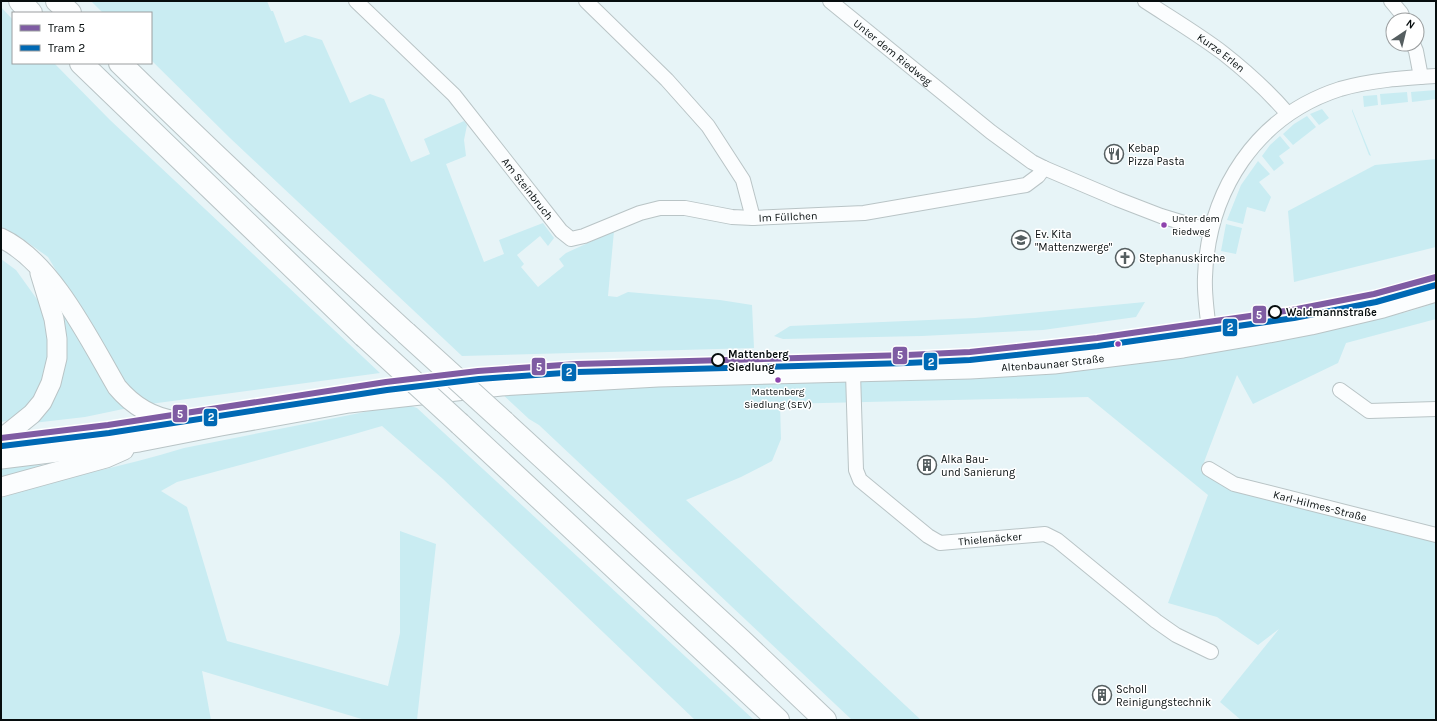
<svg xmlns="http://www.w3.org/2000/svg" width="1437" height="721" viewBox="0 0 1437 721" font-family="Karla,sans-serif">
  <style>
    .green { fill: #c9ecf2 }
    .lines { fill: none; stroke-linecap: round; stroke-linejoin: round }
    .minor-casing { stroke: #b9c4c6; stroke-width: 16 }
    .secondary-casing { stroke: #b9c4c6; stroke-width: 21 }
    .motorway-casing { stroke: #b9c4c6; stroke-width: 24 }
    .minor { stroke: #fbfdfe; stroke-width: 14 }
    .secondary { stroke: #fbfdfe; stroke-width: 19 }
    .motorway { stroke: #fbfdfe; stroke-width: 22 }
    .motorway-bridge-casing { stroke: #b9c4c6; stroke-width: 24; stroke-linecap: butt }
    .motorway-bridge { stroke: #fbfdfe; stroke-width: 22 }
    .tram-1-casing { stroke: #fff; stroke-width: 9 }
    .tram-2-casing { stroke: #fff; stroke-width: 9 }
    .tram-1 { stroke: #7f5ca3; stroke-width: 6 }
    .tram-2 { stroke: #0069b4; stroke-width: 6 }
    .bus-dot { fill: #8e44ad; stroke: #fff; stroke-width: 1.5 }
    .stop-dot { fill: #fff; stroke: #060d0e; stroke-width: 2 }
    .labels { text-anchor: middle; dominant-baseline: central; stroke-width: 3; stroke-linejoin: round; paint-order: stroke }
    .bus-label { font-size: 10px; fill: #060d0e; stroke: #fff; text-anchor: start }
    .street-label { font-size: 11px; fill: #060d0e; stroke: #fff }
    .poi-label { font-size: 11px; fill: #060d0e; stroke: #fff; text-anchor: start }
    .stop-label { font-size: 11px; font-weight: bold; fill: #060d0e; stroke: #fff; text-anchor: start }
    .line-badge { stroke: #fff; stroke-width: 1.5 }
    .badge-label { font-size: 11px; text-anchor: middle; font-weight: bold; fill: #fff }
  </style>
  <rect width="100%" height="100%" fill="#e7f4f7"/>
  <!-- green -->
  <path class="green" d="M91,1h176l4,10h2l12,32 20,-8 17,5 28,63 20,-9 14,5 27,63 19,-8 -6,-15 40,-18 3,4 -3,15 2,16 -20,8 38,98 20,-8 -5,-14 44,-17 11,15 -6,8 -8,-10 -23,19 7,9 -3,3 17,20 26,-21 -5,-7 7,-6 48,-22 -6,65 9,1 11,-5 92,8 32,5 2,43 -292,8 -232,-218 -79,-78v-47h-48z
    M1,7l12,13v43h41l56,57 270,253 -230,31 -23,-14 -79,-133 -28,-20 -19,-10z
    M1436,90v9l-24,3 -1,-10z
    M1407,92l1,10 -27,3 -1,-11z
    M1377,95l1,10 -14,2 -1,-11z
    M1322,109l7,9 -10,7 -9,-11z
    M1352,109l19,47 -2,-1 -17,-44z
    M1307,116l9,11 -23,18 -10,-11 11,-10z
    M1280,136l10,12 -11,8 5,7 -10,8 -12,-15 8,-11z
    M1436,159v88l-142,35 -6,-71 87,-46z
    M1258,161l12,13 -11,8 12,15 -6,15 -18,-5 -4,17 -16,-4 14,-35z
    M1226,224l16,4 -6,26 -15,-3z
    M1,259l15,11 23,32 9,29v41l-11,25 -21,22 -15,3z
    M54,299l74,109 -43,9 -52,6 17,-18 14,-34 3,-33z
    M1145,302l-9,15 -93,13 -121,6 -139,3 -9,-3 16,-10 185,-8z
    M1436,303v16l-90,24 -8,20 -85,41 -16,-29 -36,95 32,19 203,51v180h-195l-21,-18 59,-73 -21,16 -41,-28 -49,-14 40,-108 -120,-98 -308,7 1,35 -9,22 -31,16 -55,23 235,220h-69l-313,-295 -10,-6 -28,-26 77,-5 236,-5 216,-8 195,-27 128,-24 54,-12z
    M405,404l12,4 337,312h-59l-252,-241 -61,-53 -31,9 -174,47 -16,9 26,16 40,134 161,45 12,-53v-102l36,13 -19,176h-52l-163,-49 9,49h-210v-222c59,-21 122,-31 183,-50z
    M44,465l-43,14v-13z"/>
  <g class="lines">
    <defs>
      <g id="minor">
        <path id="s1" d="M356,1l98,94 107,136 10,8 13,-3 56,-23 20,-5h25l47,9 21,1 111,-5 162,-28 12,-9 6,-8"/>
        <path d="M586,1l81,79 41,46 35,54 10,38"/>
        <path id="s2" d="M830,1l161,131 41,30 12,6 73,31 44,17 49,15"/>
        <path id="s3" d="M1145,1c26,17 53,33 78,52 23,18 45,38 65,61"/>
        <path d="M1391,1l10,12 3,7"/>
        <path d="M1413,44l3,7 5,26"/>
        <path d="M1211,343c-3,-20 -7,-46 -6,-66 3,-86 51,-161 135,-188 31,-9 64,-11 96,-13"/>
        <path id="s4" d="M853,373l3,97 4,10 68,56 12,7 105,-9 12,6 99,81 20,14 35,17"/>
        <path d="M1340,390l29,21 67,-2"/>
        <path id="s5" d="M1209,469l25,15 202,51"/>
      </g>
      <g id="secondary">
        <path d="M1,238c51,24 88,101 116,149 15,18 36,31 60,34 9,1 17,-1 25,1"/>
        <path d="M1,439l31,-25 10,-12 9,-19 6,-25v-19l-3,-20 -14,-46"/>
        <path id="s6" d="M1,459l138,-17 82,-16 128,-23 152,-17 157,-9 312,-8 84,-5 129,-16 70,-12 58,-11 72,-17 53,-16"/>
        <path d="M1,487l105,-29 18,-8"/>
      </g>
      <path id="motorway" d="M20,1l11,12
        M57,1l13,12
        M81,63l283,273
        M120,63c94,92 189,181 286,270
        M504,422l237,218 84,80
        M460,424l318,296"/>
    </defs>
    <!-- minor casing -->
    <use href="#minor" class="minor-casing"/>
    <!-- secondary casing -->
    <use href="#secondary" class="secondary-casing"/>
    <!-- motorway casing -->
    <use href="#motorway" class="motorway-casing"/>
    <!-- minor -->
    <use href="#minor" class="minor"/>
    <!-- secondary -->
    <use href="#secondary" class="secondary"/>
    <!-- motorway -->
    <use href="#motorway" class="motorway"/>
    <defs>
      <path id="motorway-bridge" d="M406,333l98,89
        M364,336l96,88"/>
    </defs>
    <!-- motorway-bridge casing -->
    <use href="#motorway-bridge" class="motorway-bridge-casing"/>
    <!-- motorway-bridge -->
    <use href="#motorway-bridge" class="motorway-bridge"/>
    <defs>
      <path id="tram-1" d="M1,438l107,-13 278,-43 92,-11 99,-7 330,-9 63,-3 127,-14 195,-28 82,-16 62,-17"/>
      <path id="tram-2" d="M2,446l107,-13 278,-43 92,-11 98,-7 330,-9 63,-3 128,-14 196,-28 82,-16 60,-17"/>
    </defs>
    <!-- tram-1 casing -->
    <use href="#tram-1" class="tram-1-casing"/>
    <!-- tram-2 casing -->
    <use href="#tram-2" class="tram-2-casing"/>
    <!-- tram-1 -->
    <use href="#tram-1" class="tram-1"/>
    <!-- tram-2 -->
    <use href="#tram-2" class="tram-2"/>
  </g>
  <!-- icons -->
  <defs>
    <symbol id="restaurant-ring" viewBox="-11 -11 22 22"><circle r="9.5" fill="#fff" stroke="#555e60" stroke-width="1.5"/><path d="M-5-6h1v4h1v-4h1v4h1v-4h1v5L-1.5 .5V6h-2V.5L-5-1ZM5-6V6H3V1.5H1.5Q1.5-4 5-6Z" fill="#555e60"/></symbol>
    <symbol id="school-ring" viewBox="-11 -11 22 22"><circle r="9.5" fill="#fff" stroke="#555e60" stroke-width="1.5"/><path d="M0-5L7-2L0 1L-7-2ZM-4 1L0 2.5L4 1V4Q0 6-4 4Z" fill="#555e60"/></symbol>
    <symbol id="church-ring" viewBox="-11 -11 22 22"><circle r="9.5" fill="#fff" stroke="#555e60" stroke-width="1.5"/><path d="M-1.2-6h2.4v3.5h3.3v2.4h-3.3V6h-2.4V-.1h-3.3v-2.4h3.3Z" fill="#555e60"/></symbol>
    <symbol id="building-ring" viewBox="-11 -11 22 22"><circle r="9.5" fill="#fff" stroke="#555e60" stroke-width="1.5"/><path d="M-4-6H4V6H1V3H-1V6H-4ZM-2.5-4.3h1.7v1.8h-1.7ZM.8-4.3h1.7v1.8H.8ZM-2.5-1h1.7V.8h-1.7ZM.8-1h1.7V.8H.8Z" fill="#555e60"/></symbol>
  </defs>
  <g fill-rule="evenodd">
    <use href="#restaurant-ring" x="1103" y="143" width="22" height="22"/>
    <use href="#school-ring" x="1010" y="229" width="22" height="22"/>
    <use href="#church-ring" x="1114" y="247" width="22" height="22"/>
    <use href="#building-ring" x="916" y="454" width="22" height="22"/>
    <use href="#building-ring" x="1091" y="684" width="22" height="22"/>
  </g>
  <!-- markers -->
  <g class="bus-dot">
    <circle cx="1164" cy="225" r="3.5"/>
    <circle cx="1118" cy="344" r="3.5"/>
    <circle cx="778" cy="380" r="3.5"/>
  </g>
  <g class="stop-dot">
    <circle cx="1275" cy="312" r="6"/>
    <circle cx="718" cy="360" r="6"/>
  </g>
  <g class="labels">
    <!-- bus labels -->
    <g class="bus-label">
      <text x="1172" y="219">Unter dem<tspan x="1172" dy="13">Riedweg</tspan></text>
      <text x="778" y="392" text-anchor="middle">Mattenberg<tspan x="778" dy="13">Siedlung (SEV)</tspan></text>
    </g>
    <!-- street labels -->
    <g class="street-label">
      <text stroke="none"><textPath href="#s2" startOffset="81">Unter dem Riedweg</textPath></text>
      <text stroke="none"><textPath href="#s3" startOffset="92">Kurze Erlen</textPath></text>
      <text stroke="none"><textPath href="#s1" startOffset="255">Am Steinbruch</textPath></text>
      <text stroke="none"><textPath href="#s1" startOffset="545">Im Füllchen</textPath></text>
      <text stroke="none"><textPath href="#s6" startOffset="1058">Altenbaunaer Straße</textPath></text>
      <text stroke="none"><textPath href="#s5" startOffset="118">Karl-Hilmes-Straße</textPath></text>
      <text stroke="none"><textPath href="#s4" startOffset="260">Thielenäcker</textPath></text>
    </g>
    <!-- poi labels -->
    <g class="poi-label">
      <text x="1128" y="148">Kebap<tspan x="1128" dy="13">Pizza Pasta</tspan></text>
      <text x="1035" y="234">Ev. Kita<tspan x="1035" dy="13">"Mattenzwerge"</tspan></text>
      <text x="1139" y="258">Stephanuskirche</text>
      <text x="941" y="459">Alka Bau-<tspan x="941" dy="13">und Sanierung</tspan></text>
      <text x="1116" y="689">Scholl<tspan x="1116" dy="13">Reinigungstechnik</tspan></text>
    </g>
    <!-- stop labels -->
    <g class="stop-label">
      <text x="1286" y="312">Waldmannstraße</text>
      <text x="728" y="354">Mattenberg<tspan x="728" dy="13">Siedlung</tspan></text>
    </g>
  </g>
  <g class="line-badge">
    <rect x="1252" y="305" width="15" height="19" rx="4" fill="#7f5ca3"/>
    <rect x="1222" y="318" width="16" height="19" rx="4" fill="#0069b4"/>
    <rect x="892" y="346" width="16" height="19" rx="4" fill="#7f5ca3"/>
    <rect x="923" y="352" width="15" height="19" rx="4" fill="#0069b4"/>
    <rect x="531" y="357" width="15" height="19" rx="4" fill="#7f5ca3"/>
    <rect x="561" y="363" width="16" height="19" rx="4" fill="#0069b4"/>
    <rect x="172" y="404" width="16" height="19" rx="4" fill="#7f5ca3"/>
    <rect x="203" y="408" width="15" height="19" rx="4" fill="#0069b4"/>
  </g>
  <g class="badge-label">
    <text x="1259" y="319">5</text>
    <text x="1230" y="331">2</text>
    <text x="900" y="359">5</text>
    <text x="931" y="366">2</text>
    <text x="539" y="371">5</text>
    <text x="569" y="376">2</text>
    <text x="180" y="418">5</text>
    <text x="211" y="421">2</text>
  </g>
  <!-- border -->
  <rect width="1437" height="721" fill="none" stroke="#060d0e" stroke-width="4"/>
  <!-- legend -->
  <rect x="12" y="12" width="140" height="52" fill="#ffffff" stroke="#9b9e9f"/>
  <rect x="20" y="25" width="20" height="6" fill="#7f5ca3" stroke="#9b9e9f"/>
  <text x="48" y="32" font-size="12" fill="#060d0e">Tram 5</text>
  <rect x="20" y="45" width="20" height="6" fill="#0069b4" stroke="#9b9e9f"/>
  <text x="48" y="52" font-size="12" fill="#060d0e">Tram 2</text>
  <!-- north arrow -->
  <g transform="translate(1405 32) rotate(35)"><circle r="19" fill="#ffffff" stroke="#9b9e9f"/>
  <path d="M0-3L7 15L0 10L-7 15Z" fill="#555e60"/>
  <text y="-6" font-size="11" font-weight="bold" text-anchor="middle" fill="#060d0e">N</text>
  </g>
</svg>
